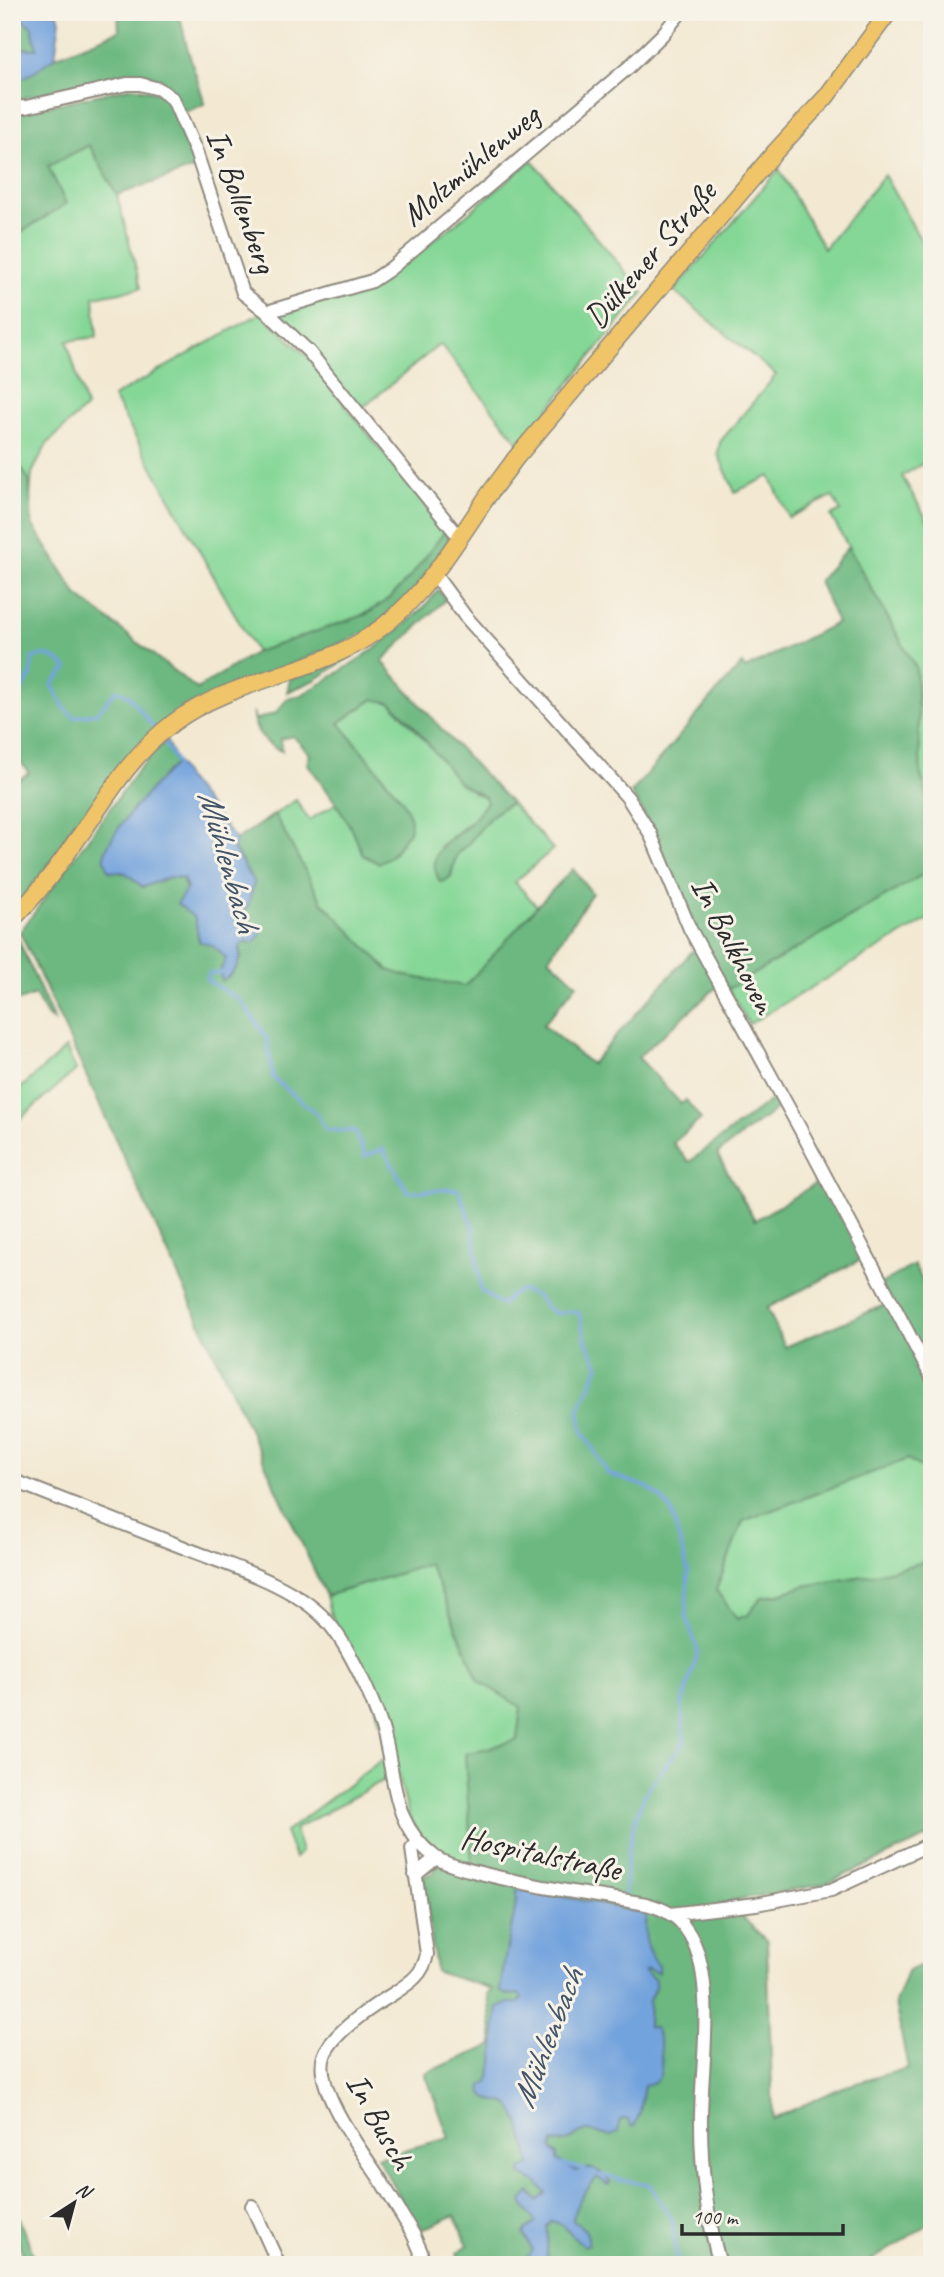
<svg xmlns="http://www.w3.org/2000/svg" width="944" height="2277" viewBox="0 0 944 2277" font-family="Caveat,sans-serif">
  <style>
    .green { fill: #85d797; stroke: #588161; stroke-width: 2 }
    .forest { fill: #6cb880; stroke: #4c7256; stroke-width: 2 }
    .water { fill: #73a3dd; stroke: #4f6784; stroke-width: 2 }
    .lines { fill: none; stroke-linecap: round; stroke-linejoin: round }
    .stream { stroke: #73a3dd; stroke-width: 3.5 }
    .minor-casing { stroke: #8f8a7f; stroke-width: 16 }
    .major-casing { stroke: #8f8a7f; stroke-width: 19 }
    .minor { stroke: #fff; stroke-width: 12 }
    .major { stroke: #f0c469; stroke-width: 16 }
    .labels { text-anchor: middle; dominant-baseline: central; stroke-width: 6; stroke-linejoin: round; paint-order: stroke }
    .street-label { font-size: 33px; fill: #2b2b2b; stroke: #f7f3e8 }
    .water-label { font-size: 35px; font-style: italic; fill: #445569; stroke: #f7f3e8 }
  </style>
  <rect width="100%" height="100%" fill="#f7f3e8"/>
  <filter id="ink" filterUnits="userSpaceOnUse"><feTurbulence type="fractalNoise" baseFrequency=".0143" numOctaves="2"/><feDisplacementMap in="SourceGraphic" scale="14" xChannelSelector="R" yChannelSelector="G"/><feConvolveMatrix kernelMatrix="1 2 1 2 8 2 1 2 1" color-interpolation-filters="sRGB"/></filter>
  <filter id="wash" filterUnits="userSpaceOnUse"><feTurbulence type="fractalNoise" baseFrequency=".00686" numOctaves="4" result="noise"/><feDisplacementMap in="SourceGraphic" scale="28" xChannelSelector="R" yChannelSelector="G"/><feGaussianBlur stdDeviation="1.57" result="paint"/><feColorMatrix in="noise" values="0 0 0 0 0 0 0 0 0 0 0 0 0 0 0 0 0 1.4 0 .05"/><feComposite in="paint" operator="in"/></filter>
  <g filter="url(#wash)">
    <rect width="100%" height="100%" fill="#f3e9d3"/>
    <!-- green -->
    <path class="green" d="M90,145l27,50 24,93 -47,9 3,40 -30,4 19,66 -39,37 -15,29 -4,54 48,72 125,98 -189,87 17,-11 -17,-47v-488l54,-34 -19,-38z
      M532,160l111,133 -123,151 -80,-100 -79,65 -82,-91 2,-6 92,-28 76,-55z
      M779,169l45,80 60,-74 48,85v198l-30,18 30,52v283l-11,-36 -5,-107 -85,-152 10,-5 -9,-15 -43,22 -19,-42 -35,16 -17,-38 2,-12 56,-67 -102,-84z
      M261,313l44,41 140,177c-16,23 -33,49 -55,67 -32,25 -94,41 -134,54l-143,-255z
      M374,699l17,4 83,90 11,4 2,5 -11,16 -36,28 11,30 6,-23 9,-7 29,-35 16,-8 42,46 -38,33 22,24 -72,81 -58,-11 -19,-5 -66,-69 -126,30 40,-92 60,-40 13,20 28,-17 19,32 7,20 40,-54 -64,-78z
      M932,869v48l-183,107 -21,-35z
      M66,1048l10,22 -64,56v-30z
      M908,1459l24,16v85l-56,14 -71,12 -28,9 -15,2 -14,18 -11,4 -21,-29 27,-69z
      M429,1564l50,117 42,26 -4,33 -45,128 -31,-14 -24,-22 -8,-15 -11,-44 -27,-81 -41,-79 -4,-17z
      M383,1759l3,20 -91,50 6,23 -6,6 -10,-26z"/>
    <!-- forest -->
    <path class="forest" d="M12,12l20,15 5,22 -22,-1 -3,-3z
      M118,12h61l8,35 18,57 -20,8c-8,-9 -17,-22 -27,-28 -31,-18 -112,9 -146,17v-18l43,-26 64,-26z
      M133,87l23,5 13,8 27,68 -79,27 -28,-50 -41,21 18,38 -54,34v-124z
      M12,452l17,28 3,44 45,71 120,94 59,-37 111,-38 24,-17 20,-21 34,-45 4,9 -30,48 -50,43 -197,85 -160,194v-126l17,-11 -17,-22z
      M848,547l68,121 5,107 11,36v58l-204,120 -33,-60 -51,-115 -13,-21 83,-98 28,-31 3,5 92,-46 -18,-42z
      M438,590l8,9 -64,62 70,80 59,62c-24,12 -27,23 -44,42 -4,4 -9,6 -11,12 -5,11 -1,23 -16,25 -16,-30 6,-38 25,-54 9,-8 15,-16 22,-26l-2,-5 -26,-14 -48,-61 -20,-19 -18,-4 -34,24 64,78 8,18 -2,12 -17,24 -14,8 -15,-8c-13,-35 -34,-62 -56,-92l3,-9 -17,-18 -13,3 2,12c-16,-5 -29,-21 -29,-39l2,8 21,-7 11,-14 14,-4 23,-13 50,-33 28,-22 24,-22z
      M359,651l-44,29 -28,12 3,-13z
      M166,740l11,23 -13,12 -42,50 -13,46 17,2 17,14 27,-10 12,1 13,40 4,23 14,5 13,12 -4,9 19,-8 -1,-13 5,-5 16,-9 -5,-5 -12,1 -5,-5 1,-7 8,-10 -6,-45 -9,-13 3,-8 39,-25 47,87 66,68 19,6 58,10 72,-80 36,-37 19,24 -43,65 28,26 -34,41 48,39 105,-117 23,38 -81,72 43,47 5,-4 15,19 -28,24 16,19 90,-68 4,10 -66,50 38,66 69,-41 40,79 -97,50 18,39 102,-43 -8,-19 35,-20 18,32v178l-24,-16 -165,62 -27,69 21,29 11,-4 14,-18 15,-2 27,-9 72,-12 56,-14v275l-106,49 -96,17 6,10 31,30 6,178 70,-32 65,-19 -13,-65 12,-32 25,-10v261l-68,43h-404l-3,-12 11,-8 -13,-30 -36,16 -42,-74 72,-19 -24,-65 68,-28 -5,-52 5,-4 -57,-17 -13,-97 8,-1 8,-9 33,3 -7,-114 52,-14 4,-33 -42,-26 -50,-117 -103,32 -306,-664 118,-162z
      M18,939l36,82 -6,-4 -13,-22 -13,5 -10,1v-59z
      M12,2201l22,55v9h-7l-15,-40z"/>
    <!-- water -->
    <path class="water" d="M14,12h43l3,8 -5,37 -26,18 -17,8v-38l3,3 22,1 -5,-22z
      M177,763l12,19 47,58 -3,8 21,35 -6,23 -8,10 -1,7 5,5 12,-1 5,4 -2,7 -7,5 -7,-2 -5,5c1,17 -3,26 -18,35l-2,-8 6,-15 -13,-12 -14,-5 -4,-23 -18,-14 10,-16 -4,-10 -13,-1 -27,10 -17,-14 -17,-2c-3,-7 -6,-14 -3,-21 10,-25 51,-69 71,-87z
      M517,1890h14l111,23 4,4c-3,17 1,37 13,49v7l-12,-4 -3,2 11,9v7l-6,14 -1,26 7,1c5,10 11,45 1,53 -4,3 -8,3 -12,4l-4,28 -6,14 -3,-1 -4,-7h-5l-3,3 -1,10 -7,4c-8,0 -16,-6 -24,-5 -14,2 -13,14 -34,11l-1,7 5,5v6l20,11c12,-7 28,1 33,12l-2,2 -11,-8c-11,15 -23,25 -24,44 11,7 16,10 15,23l-5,2 -20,-21 -11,-4 -5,5 1,9 -2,30h-24l10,-15 -8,-16 2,-4 10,-8 -11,-14 -3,-7 8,-9 8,9 8,-8 -10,-11 -15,-7v-5l9,-4v-3c-4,-17 -9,-43 -21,-58 -7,-8 -29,2 -26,-20l5,-3c9,-23 5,-50 10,-74l9,-5h12l3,-5 -3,-4 -12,1 -7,-4 5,-34 12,-58z"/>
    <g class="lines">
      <!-- stream -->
      <path class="stream" d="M12,707l19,-32 1,-17c15,-6 25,0 35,10l-15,17 13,24 9,8 23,-4 19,-23 12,5 26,33
        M165,743l11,19v8
        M224,971l-4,2h-11l-2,7 34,21 26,37 6,40 44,36 9,16 29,1 10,25 18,-7 25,43 50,-3 15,38 8,64 21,14 9,-10 11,-5 16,7 8,10 11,7 11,-3 11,2 7,28 13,25 -20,44 3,20 26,44 39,13 13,10 11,12 17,62 -2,43 12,38 -16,53 2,38c-13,17 -30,34 -39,52 -15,30 -19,69 -21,101
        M562,2164l23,5
        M602,2175l21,6 26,3 23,35 5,41 -6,5"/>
    </g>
  </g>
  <g filter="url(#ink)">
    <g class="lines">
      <defs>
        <path id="minor" d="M12,108l14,-1 101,-23h13l19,5 14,10 23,53 47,141 24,19 42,40 151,186
          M267,312l105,-31 18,-12 239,-202 33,-32 19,-23
          M435,575l30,41 163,182 22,35 40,96 114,207 128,242
          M12,1480c58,23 116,46 173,68 45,18 108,36 141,72 22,24 46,77 56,108 15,49 7,94 53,129 9,7 23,10 34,13 58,16 119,24 177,34 16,4 31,11 40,25 33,45 14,140 15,194 0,48 6,95 19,142
          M418,1842l-6,7 15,105c-4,24 -23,32 -42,45 -18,11 -54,36 -61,57 -11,32 39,97 56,123 11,18 22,37 33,55l8,18 -2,13
          M415,1875l21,-17
          M670,1914l86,-10 75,-14 101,-47
          M252,2206l27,59"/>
        <path id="major" d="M12,920c29,-29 52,-62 76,-96 25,-37 48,-73 85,-101 55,-41 126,-47 185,-80 56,-32 88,-85 123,-137 10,-16 23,-31 34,-47l260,-307 51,-55 63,-85"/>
      </defs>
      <!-- minor casing -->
      <use href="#minor" class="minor-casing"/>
      <!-- major casing -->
      <use href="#major" class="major-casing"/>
      <!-- minor -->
      <use href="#minor" class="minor"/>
      <!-- major -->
      <use href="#major" class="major"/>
    </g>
  </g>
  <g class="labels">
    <!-- street labels -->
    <g class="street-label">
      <text transform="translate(470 165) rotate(-40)">Molzmühlenweg</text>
      <text transform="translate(242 201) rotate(70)">In Bollenberg</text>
      <text transform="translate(650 254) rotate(-49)">Dülkener Straße</text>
      <text transform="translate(734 945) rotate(63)">In Balkhoven</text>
      <text transform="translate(541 1853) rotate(12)">Hospitalstraße</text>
      <text transform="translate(380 2121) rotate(61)">In Busch</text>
    </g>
    <!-- water labels -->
    <g class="water-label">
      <text transform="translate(229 861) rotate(74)">Mühlenbach</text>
      <text transform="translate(547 2038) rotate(-69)">Mühlenbach</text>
    </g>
  </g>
  <!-- margin -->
  <rect width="944" height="2277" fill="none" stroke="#f7f3e8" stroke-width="42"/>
  <!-- north arrow -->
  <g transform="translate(74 2203) rotate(36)" stroke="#f7f3e8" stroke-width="5" paint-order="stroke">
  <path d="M0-5L12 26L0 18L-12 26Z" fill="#2b2b2b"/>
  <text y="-10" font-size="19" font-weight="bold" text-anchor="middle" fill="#2b2b2b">N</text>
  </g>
  <!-- scale -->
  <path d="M682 2224v10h161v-10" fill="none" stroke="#2b2b2b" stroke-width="3.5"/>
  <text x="692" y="2224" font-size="21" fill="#2b2b2b" stroke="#f7f3e8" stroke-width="5" paint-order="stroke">100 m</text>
</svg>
